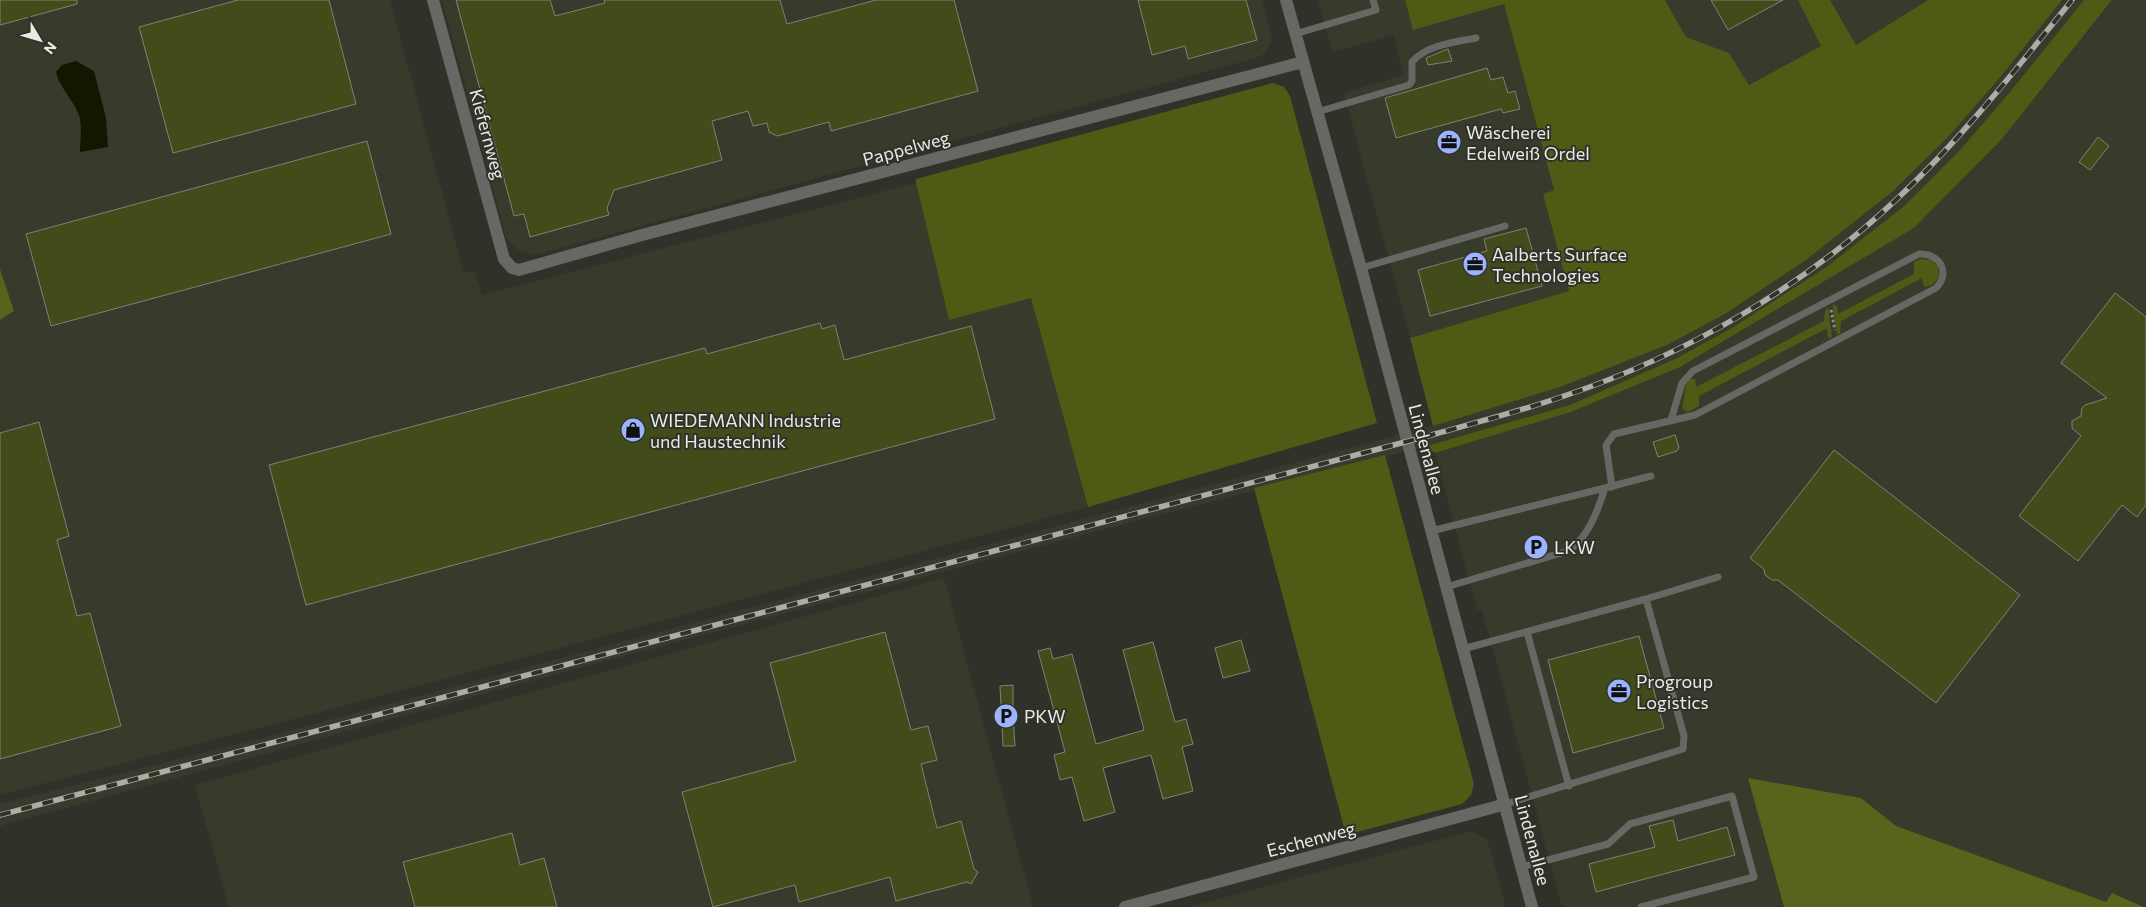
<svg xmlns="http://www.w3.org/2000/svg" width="2146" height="907" viewBox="0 0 2146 907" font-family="Commissioner,sans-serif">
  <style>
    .built { fill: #373b2c }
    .green { fill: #4e5b15 }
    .forest { fill: #57651c }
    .water { fill: #121700 }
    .building { fill: #424c1a; stroke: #7e8177 }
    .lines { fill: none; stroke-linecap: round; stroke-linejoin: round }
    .path { stroke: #8b8d86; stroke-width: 3; stroke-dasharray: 2.5 2.5; stroke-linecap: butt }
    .service { stroke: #676863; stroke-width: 7 }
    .minor { stroke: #676863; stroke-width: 12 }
    .rail-casing { stroke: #abada6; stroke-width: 5.5 }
    .rail { stroke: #2f3229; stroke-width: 4; stroke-dasharray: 11; stroke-linecap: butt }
    .labels { text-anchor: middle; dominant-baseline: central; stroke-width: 4; stroke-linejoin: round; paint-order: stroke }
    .poi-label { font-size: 18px; fill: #e8eae4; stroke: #2f3229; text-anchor: start }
    .street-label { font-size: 18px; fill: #e8eae4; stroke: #2f3229 }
  </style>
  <rect width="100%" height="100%" fill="#2f3229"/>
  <!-- built -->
  <path class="built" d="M0,0h390l74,273 10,-2 8,24 434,-112 33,137 82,-23 57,210 -779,208 -309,80v-475l14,-9 -14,-38z
    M442,0h820l10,40 -6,13 -10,5 -721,197 -13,-3 -9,-6 -7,-9z
    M1318,0h87l8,29 91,-25 50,187 -11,3 26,97 -159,47 -66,-245 59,-18 -9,-40 -62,17z
    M1665,0h133l24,46 -73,39 -20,-32 -43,-16z
    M1830,0h98l-72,46z
    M2062,0h22l-74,92 -50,58 -57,57 -78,61 -93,60 -55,30 -107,47 -147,42 -322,83 -522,138 -579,158v-22l258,-65 1174,-313 131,-40 106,-42 56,-30 81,-54 86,-68 57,-56 49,-56z
    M2113,0h33v907l-34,-14 -6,9 -210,-76 -36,-28 -111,-19 35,128h-222l-71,-265 -10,-33 -4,1 -42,-157 136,-41 109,-45 234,-139 88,-89z
    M944,578l89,329h-804l-34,-122z
    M1471,831l16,8 19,68h-317z"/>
  <!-- green -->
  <path class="green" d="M1405,0h260l21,37 43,16 20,32 72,-39 -23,-46h32l26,45 72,-45h134l-64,80 -49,56 -57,56 -86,68 -81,54 -56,30 -106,42 -130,40 -23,-88 159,-47 -26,-97 11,-4 -50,-186 -91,26z
    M2084,0h28l-110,139 -88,89 -234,139 -109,45 -136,41 -12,-6 147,-42 107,-47 55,-30 93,-60 78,-61 57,-57 50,-58z
    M1273,83l11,4 6,9 87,327 -289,84 -57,-209 -82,22 -33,-137v-4z
    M1921,259l10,1 7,7 1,10 -7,8 -8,2 -2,-9 -81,43 -1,12 -3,2c-1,-11 -4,-20 -4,-31l4,2 1,8 76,-40v-12z
    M1828,307l4,30 -4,1 -1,-10 -128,68v10l-11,6 -6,-3 4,-25 4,-5h5l1,8 128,-66 1,-10z
    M1385,455l89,329 -3,11 -9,9 -116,31 -92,-347z"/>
  <!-- forest -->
  <path class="forest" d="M0,269l14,42 -14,9z
    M1748,778l113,20 35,28 210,76 6,-9 32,14h-360z"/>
  <!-- water -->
  <path class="water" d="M76,61l18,10 12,47 2,29 -28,5c0,-11 3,-29 -2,-39 -6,-15 -19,-26 -22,-41l6,-7z"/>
  <!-- building -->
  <path class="building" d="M0,0h77v4l-77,21z
    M238,0h91l27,104 -183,49 -34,-126z
    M456,0h94l5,16 50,-13 -1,-3h176l7,24 89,-24h78l24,91 -147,40 -2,-9 -52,14 -8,-4 -2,-9 -14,3 -5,-15 -36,10 10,39 -108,30 -7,18 2,7 -79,22 -6,-23 -10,2z
    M1138,0h108l11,40 -69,19 -3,-13 -33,9z
    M1711,0h72l-55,30z
    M1448,49l4,12 -24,4 -2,-7z
    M1487,68l4,12 12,-3 5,16 7,-2 5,18 -17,4 -2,-4 -105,29 -11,-40z
    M2098,137l11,9 -19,24 -11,-8z
    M367,141l24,93 -340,92 -25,-92z
    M1526,228l16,58 -112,30 -12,-46 69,-19 -3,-12z
    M2115,293l31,24v188l-9,12 -15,-12 -44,56 -59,-45 62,-80 -9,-8v-7l9,-5 1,-8 3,-3 22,-7 -46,-35z
    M820,323l2,6 13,-4 9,35 127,-34 24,93 -689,186 -37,-140 436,-117 2,6z
    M39,422l30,114 -12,4 20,76 13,-3 31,113 -121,33v-326z
    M1675,435l4,12 -2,4 -19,6 -5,-15z
    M1834,450l186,145 -84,108 -158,-123h-6l-7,-5 -1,-6 -14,-11z
    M885,632l26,98 17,-4 9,34 -16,4 16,64 24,-7 13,48 4,3 -7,12 -4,-2 -71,19 -6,-24 -91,25 -4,-17 -82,22 -31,-115 114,-31 -26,-98z
    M1639,636l25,92 -91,25 -25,-93z
    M1241,640l9,31 -27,7 -8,-30z
    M1153,642l22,80 11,-3 7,25 -11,3 11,44 -30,8 -12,-44 -48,13 12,44 -31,9 -12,-44 -12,3 -6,-25 11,-3 -27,-101 12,-3 3,11 19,-5 24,90 48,-14 -21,-80z
    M1013,685v30l2,31h-12l-3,-60z
    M1673,820l5,21 49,-14 8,28 -139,37 -7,-28 66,-17 -6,-21z
    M512,833l8,32 24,-7 13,49h-142l-12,-45z"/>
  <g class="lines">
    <!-- path -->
    <path class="path" d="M1831,310l4,20"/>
    <!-- service -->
    <path class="service" d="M1295,34l81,-24 -3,-10
      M1317,112l92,-27 3,-4v-19c14,-17 43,-20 64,-24
      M1361,268l144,-42
      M1612,487l-6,-42 8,-11 81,-19 241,-127c15,-15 4,-35 -17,-34l-226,117 -11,12 -11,37
      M1431,531l174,-43
      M1446,587l122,-36c20,-13 30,-41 37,-63l46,-12
      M1527,632l42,154
      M1463,649l183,-50 72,-22
      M1506,804l177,-55 1,-13 -38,-137
      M1522,867l86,-23 22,-20 102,-28 22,81 -113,30"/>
    <!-- minor -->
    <path class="minor" d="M433,0l71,259 8,9 7,2 123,-35 661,-173
      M1286,0l75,268 171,639
      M1125,907l381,-103"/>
    <defs>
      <path id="rail" d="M0,815l1435,-381c43,-12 86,-23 129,-38 122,-41 241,-110 335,-199 64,-60 118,-129 173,-197"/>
    </defs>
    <!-- rail casing -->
    <use href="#rail" class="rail-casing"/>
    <!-- rail -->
    <use href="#rail" class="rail"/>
  </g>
  <!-- icons -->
  <defs>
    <symbol id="office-disc" viewBox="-11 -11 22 22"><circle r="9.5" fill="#9cb4fd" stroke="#2f3229"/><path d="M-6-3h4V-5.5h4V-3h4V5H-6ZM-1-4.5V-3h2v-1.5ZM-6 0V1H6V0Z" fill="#111"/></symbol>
    <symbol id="shop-disc" viewBox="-11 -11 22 22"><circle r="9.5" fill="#9cb4fd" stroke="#2f3229"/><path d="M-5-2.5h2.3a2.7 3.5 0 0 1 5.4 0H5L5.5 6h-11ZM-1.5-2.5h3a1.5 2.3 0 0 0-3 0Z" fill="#111"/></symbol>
    <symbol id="parking-disc" viewBox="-11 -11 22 22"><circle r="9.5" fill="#9cb4fd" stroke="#2f3229"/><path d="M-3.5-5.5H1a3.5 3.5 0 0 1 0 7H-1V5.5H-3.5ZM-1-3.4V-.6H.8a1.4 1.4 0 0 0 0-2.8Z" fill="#111"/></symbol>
  </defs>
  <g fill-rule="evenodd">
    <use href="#office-disc" x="1435" y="128" width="28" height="28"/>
    <use href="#office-disc" x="1461" y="250" width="28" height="28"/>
    <use href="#shop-disc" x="619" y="416" width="28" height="28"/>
    <use href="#parking-disc" x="1522" y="533" width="28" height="28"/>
    <use href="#office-disc" x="1605" y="677" width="28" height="28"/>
    <use href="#parking-disc" x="992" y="702" width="28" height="28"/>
  </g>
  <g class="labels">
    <!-- poi labels -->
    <g class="poi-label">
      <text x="1466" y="132">Wäscherei<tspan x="1466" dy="21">Edelweiß Ordel</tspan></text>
      <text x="1492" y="254">Aalberts Surface<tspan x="1492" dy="21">Technologies</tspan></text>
      <text x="650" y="420">WIEDEMANN Industrie<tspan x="650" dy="21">und Haustechnik</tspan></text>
      <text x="1554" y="547">LKW</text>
      <text x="1636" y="681">Progroup<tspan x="1636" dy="21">Logistics</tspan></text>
      <text x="1024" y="716">PKW</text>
    </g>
    <!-- street labels -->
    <g class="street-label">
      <text transform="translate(488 134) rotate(75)">Kiefernweg</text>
      <text transform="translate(906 148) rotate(-15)">Pappelweg</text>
      <text transform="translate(1427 449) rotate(75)">Lindenallee</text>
      <text transform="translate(1311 839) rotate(-15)">Eschenweg</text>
      <text transform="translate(1533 840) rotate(75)">Lindenallee</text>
    </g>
  </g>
  <!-- north arrow -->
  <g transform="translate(40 40) rotate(128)" stroke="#2f3229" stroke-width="4" paint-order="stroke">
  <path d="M0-4L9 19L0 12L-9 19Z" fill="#e8eae4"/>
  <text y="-8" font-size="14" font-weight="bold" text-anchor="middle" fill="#e8eae4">N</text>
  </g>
</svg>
